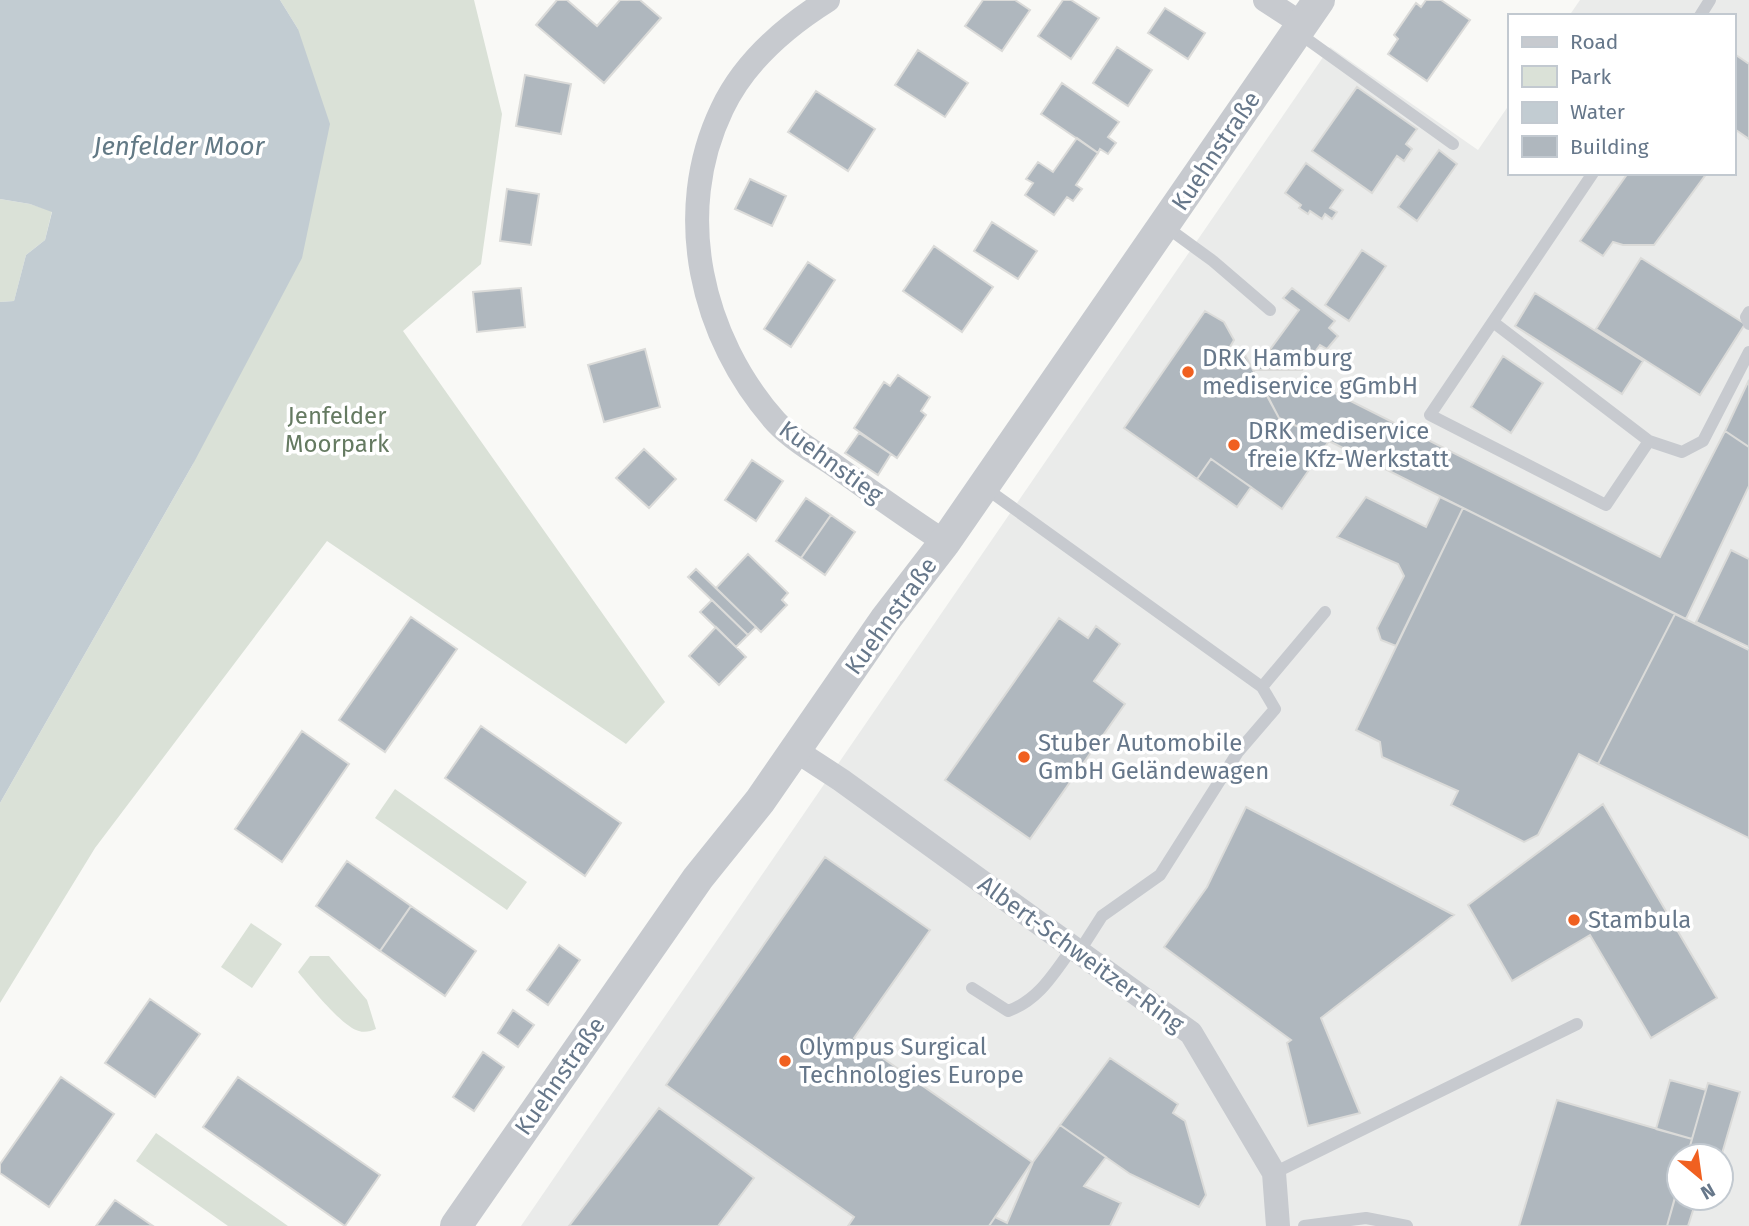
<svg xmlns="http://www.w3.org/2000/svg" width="1749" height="1226" viewBox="0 0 1749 1226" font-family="'Fira Sans',sans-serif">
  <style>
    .built { fill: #eaebea; fill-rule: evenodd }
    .green { fill: #dae1d7 }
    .water { fill: #c2ccd2 }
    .building { fill: #afb7be; stroke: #dbdbd9; stroke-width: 2 }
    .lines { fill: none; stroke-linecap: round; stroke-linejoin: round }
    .service { stroke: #c7cacf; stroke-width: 12 }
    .minor { stroke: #c7cacf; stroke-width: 24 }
    .tertiary { stroke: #c7cacf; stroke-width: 32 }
    .poi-dot { fill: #f06020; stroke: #fff; stroke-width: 2.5 }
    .labels { text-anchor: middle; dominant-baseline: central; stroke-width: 7; stroke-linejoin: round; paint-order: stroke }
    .street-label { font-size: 24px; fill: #66778a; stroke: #fff }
    .poi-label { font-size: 24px; fill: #66778a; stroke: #fff; text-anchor: start }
    .park-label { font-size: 24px; fill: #657a61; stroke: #fff }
    .water-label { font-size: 26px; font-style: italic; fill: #627985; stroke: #fff }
  </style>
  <rect width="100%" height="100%" fill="#f9f9f6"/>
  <!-- built -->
  <path class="built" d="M1580,0h169v1226h-1228l809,-1179 148,103 31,-45v68h224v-157h-164zM1679,1156h42v42h-42z"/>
  <!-- green -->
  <path class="green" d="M280,0h194l28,114 -21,150 -78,67 262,371 -39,42 -299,-203 -232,307 -95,155v-200l193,-339 105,-435z
    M0,199l30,5 22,7 -7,29 -19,15 -12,46 -14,1z
    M395,789l132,93 -20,28 -132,-92z
    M251,923l31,21 -30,44 -31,-21z
    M310,956h19l38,44 9,29c-5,2 -11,4 -17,2 -17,-4 -49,-45 -61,-59z
    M156,1133l132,93h-60l-92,-65z"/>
  <!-- water -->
  <path class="water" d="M0,0h280l18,29 32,95 -28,134 -109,206 -193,339v-501l14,-1 12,-46 19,-15 7,-28 -22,-8 -30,-5z"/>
  <!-- building -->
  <path class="building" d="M557,0h10l30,26 23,-26h20l21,18 -57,65 -68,-58z
    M983,0h32l15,10 -28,41 -37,-25z
    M1063,0h8l28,18 -28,41 -33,-23z
    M1426,0h15l29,20 -43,61 -39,-27 10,-15 -4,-4 22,-32 5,4z
    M1165,8l40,25 -17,26 -40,-26z
    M1117,47l35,23 -24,36 -35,-23z
    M918,50l50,33 -23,34 -50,-32z
    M1733,53l16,11v75l-16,-11z
    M525,75l46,9 -10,50 -45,-8z
    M1062,83l57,39 -11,15 8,6 -8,11 -8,-5 -2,4 -57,-39z
    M1357,87l60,42 -11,15 6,5 -8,12 -7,-5 -25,37 -60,-42z
    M816,91l59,38 -27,42 -60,-39z
    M1077,138l21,15 -22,32 6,4 -9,12 -6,-4 -13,18 -29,-20 8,-12 -7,-4 12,-17 15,10z
    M1439,150l18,14 -40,57 -19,-14z
    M1306,163l37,27 -13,18 7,4 -5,7 -7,-5 -3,5 -12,-8 -2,3 -9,-6 2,-3 -16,-12z
    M1628,173h79l-53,72h-31l-10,-3 -10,14 -23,-15z
    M750,179l36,17 -14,30 -37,-17z
    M507,189l32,5 -8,51 -31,-4z
    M992,222l45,29 -19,28 -44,-28z
    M934,246l59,41 -31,45 -59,-41z
    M1362,250l24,16 -37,55 -24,-16z
    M1641,258l104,66 -45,71 -104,-66z
    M808,262l27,18 -44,67 -27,-18z
    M521,288l4,39 -48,5 -4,-40z
    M1292,288l43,33 -6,7 9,8 -11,13 -7,-4 -18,25h-47l44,-60 -16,-12z
    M1535,293l108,68 -21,33 -107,-68z
    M1205,311l19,11 10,18 -11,19 12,9 10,-13 34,63 50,23 -47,68 -71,-50 -14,20 -73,-51z
    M645,349l15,58 -56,15 -16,-57z
    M1503,356l40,27 -32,50 -40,-26z
    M898,375l32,22 -9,14 5,4 -29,43 -43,-30 30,-46 6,4z
    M1307,379l353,178 65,-126 24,16v39l-63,133 -357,-178 -50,-23 -14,-27z
    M1749,380v67l-24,-16z
    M859,433l32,21 -13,21 -33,-22z
    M644,449l32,30 -27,29 -33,-30z
    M1211,459l40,28 -14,20 -40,-28z
    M752,460l31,21 -27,40 -31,-21z
    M1366,497l60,30 14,-30 23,11 -67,138 -15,-6 -4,-12 27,-52 -6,-12 -61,-27z
    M806,498l25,17 -30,43 -25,-17z
    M1463,508l212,106 -77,150 -19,-10 -41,81 -14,7 -73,-37 7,-14 -76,-34 -2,-15 -24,-12z
    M831,515l24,17 -30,43 -24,-17z
    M1731,550l18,9v88l-53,-25z
    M748,554l40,39 -6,7 5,5 -26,27 -45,-44z
    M696,569l60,58 -8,8 -60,-58z
    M712,600l36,35 -12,12 -36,-35z
    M1675,614l74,36v188l-151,-74z
    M411,617l46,32 -72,103 -46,-32z
    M1059,618l29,20 8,-12 24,18 -26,37 31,23 -95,135 -85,-59z
    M716,627l30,30 -27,28 -30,-29z
    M481,726l140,97 -36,53 -140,-98z
    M302,731l47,33 -67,98 -47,-33z
    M1603,804l114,194 -66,40 -61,-103 -78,46 -44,-76z
    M1246,807l208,108 -133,103 39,95 -52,13 -21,-83 4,-3 -127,-93 43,-60z
    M825,857l105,73 -76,108 178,124 -43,64h-141l6,-9 -188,-132z
    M347,861l64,45 -31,45 -64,-45z
    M411,906l65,45 -31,45 -65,-45z
    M559,945l21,15 -32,45 -21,-15z
    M150,999l50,35 -45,63 -50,-34z
    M513,1010l21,15 -16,22 -20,-14z
    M483,1052l21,15 -30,44 -21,-14z
    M1110,1058l68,46 -5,9 12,8 21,74 -7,12 -69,-33 -70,-49z
    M61,1077l53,37 -65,93 -49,-34v-9z
    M238,1077l142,98 -35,51 -142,-99z
    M1670,1080l36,10 -14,49 -36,-10z
    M1708,1083l32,9 -19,65 -33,-4z
    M1557,1100l135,39 -5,17h-8v28l-12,42h-148z
    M659,1108l95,70 -36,48h-149z
    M1060,1125l46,32 -22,29 37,17 -11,23h-121l6,-9 12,6 26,-61z
    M1677,1190l2,8h18l-9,28h-21z
    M115,1200l38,26h-57z"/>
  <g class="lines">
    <!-- service -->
    <path class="service" d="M1700,16l10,-16
      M1297,32l156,112
      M1165,226l48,35 57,49
      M1749,312l-3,5 3,7
      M1493,322l156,119 -43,64 -176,-90 163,-242
      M1649,441l33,11 21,-11 46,-89
      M984,487l278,200 13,22 -37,43 -78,123 -58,41 -23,36
      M1262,687l63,-75
      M972,988l36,23c31,-11 46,-38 65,-64
      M1274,1173l303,-149
      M1304,1226l62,-8 41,8"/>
    <!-- minor -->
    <path class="minor" d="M828,0c-43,27 -84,62 -106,109 -50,104 -21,229 54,313 15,16 36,29 55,41 38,27 75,54 114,79
      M1265,0l37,24
      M795,750l46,30 350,253 83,140 4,53"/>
    <!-- tertiary -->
    <path class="tertiary" d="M456,1226l242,-348 62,-77 125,-181 60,-78 374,-542"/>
  </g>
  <!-- markers -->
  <g class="poi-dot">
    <circle cx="1188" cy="372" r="7"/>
    <circle cx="1234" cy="445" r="7"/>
    <circle cx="1024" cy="757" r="7"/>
    <circle cx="1574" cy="920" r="7"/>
    <circle cx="785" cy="1061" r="7"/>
  </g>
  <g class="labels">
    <!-- street labels -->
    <g class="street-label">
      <text transform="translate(1216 151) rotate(-56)">Kuehnstraße</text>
      <text transform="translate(831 462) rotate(36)">Kuehnstieg</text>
      <text transform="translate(891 616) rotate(-54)">Kuehnstraße</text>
      <text transform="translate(1081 954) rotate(36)">Albert-Schweitzer-Ring</text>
      <text transform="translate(560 1076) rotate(-55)">Kuehnstraße</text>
    </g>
    <!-- poi labels -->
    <g class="poi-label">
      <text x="1202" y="358">DRK Hamburg<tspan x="1202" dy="28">mediservice gGmbH</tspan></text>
      <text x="1248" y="431">DRK mediservice<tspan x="1248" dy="28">freie Kfz-Werkstatt</tspan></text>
      <text x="1038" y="743">Stuber Automobile<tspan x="1038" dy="28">GmbH Geländewagen</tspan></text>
      <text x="1588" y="920">Stambula</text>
      <text x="799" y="1047">Olympus Surgical<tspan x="799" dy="28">Technologies Europe</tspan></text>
    </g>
    <!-- park labels -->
    <g class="park-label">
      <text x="337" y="416">Jenfelder<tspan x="337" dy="28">Moorpark</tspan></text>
    </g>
    <!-- water labels -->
    <g class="water-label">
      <text x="179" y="146">Jenfelder Moor</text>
    </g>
  </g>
  <!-- legend -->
  <rect x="1508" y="14" width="228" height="161" fill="#ffffff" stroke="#c2c9d0" stroke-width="2"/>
  <rect x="1522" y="37" width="35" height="10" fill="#c7cacf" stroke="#c2c9d0" stroke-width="2"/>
  <text x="1570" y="49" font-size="21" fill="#66778a">Road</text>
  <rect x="1522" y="66" width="35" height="21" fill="#dae1d7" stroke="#c2c9d0" stroke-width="2"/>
  <text x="1570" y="84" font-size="21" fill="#66778a">Park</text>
  <rect x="1522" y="102" width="35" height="21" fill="#c2ccd2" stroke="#c2c9d0" stroke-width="2"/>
  <text x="1570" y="119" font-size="21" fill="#66778a">Water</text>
  <rect x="1522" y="136" width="35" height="21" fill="#afb7be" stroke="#c2c9d0" stroke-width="2"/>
  <text x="1570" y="154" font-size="21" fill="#66778a">Building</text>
  <!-- north arrow -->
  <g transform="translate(1700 1177) rotate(151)"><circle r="33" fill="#ffffff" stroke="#c2c9d0" stroke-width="2"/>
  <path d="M0-5L12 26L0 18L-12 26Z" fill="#f06020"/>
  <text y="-10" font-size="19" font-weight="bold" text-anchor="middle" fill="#66778a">N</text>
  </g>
</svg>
